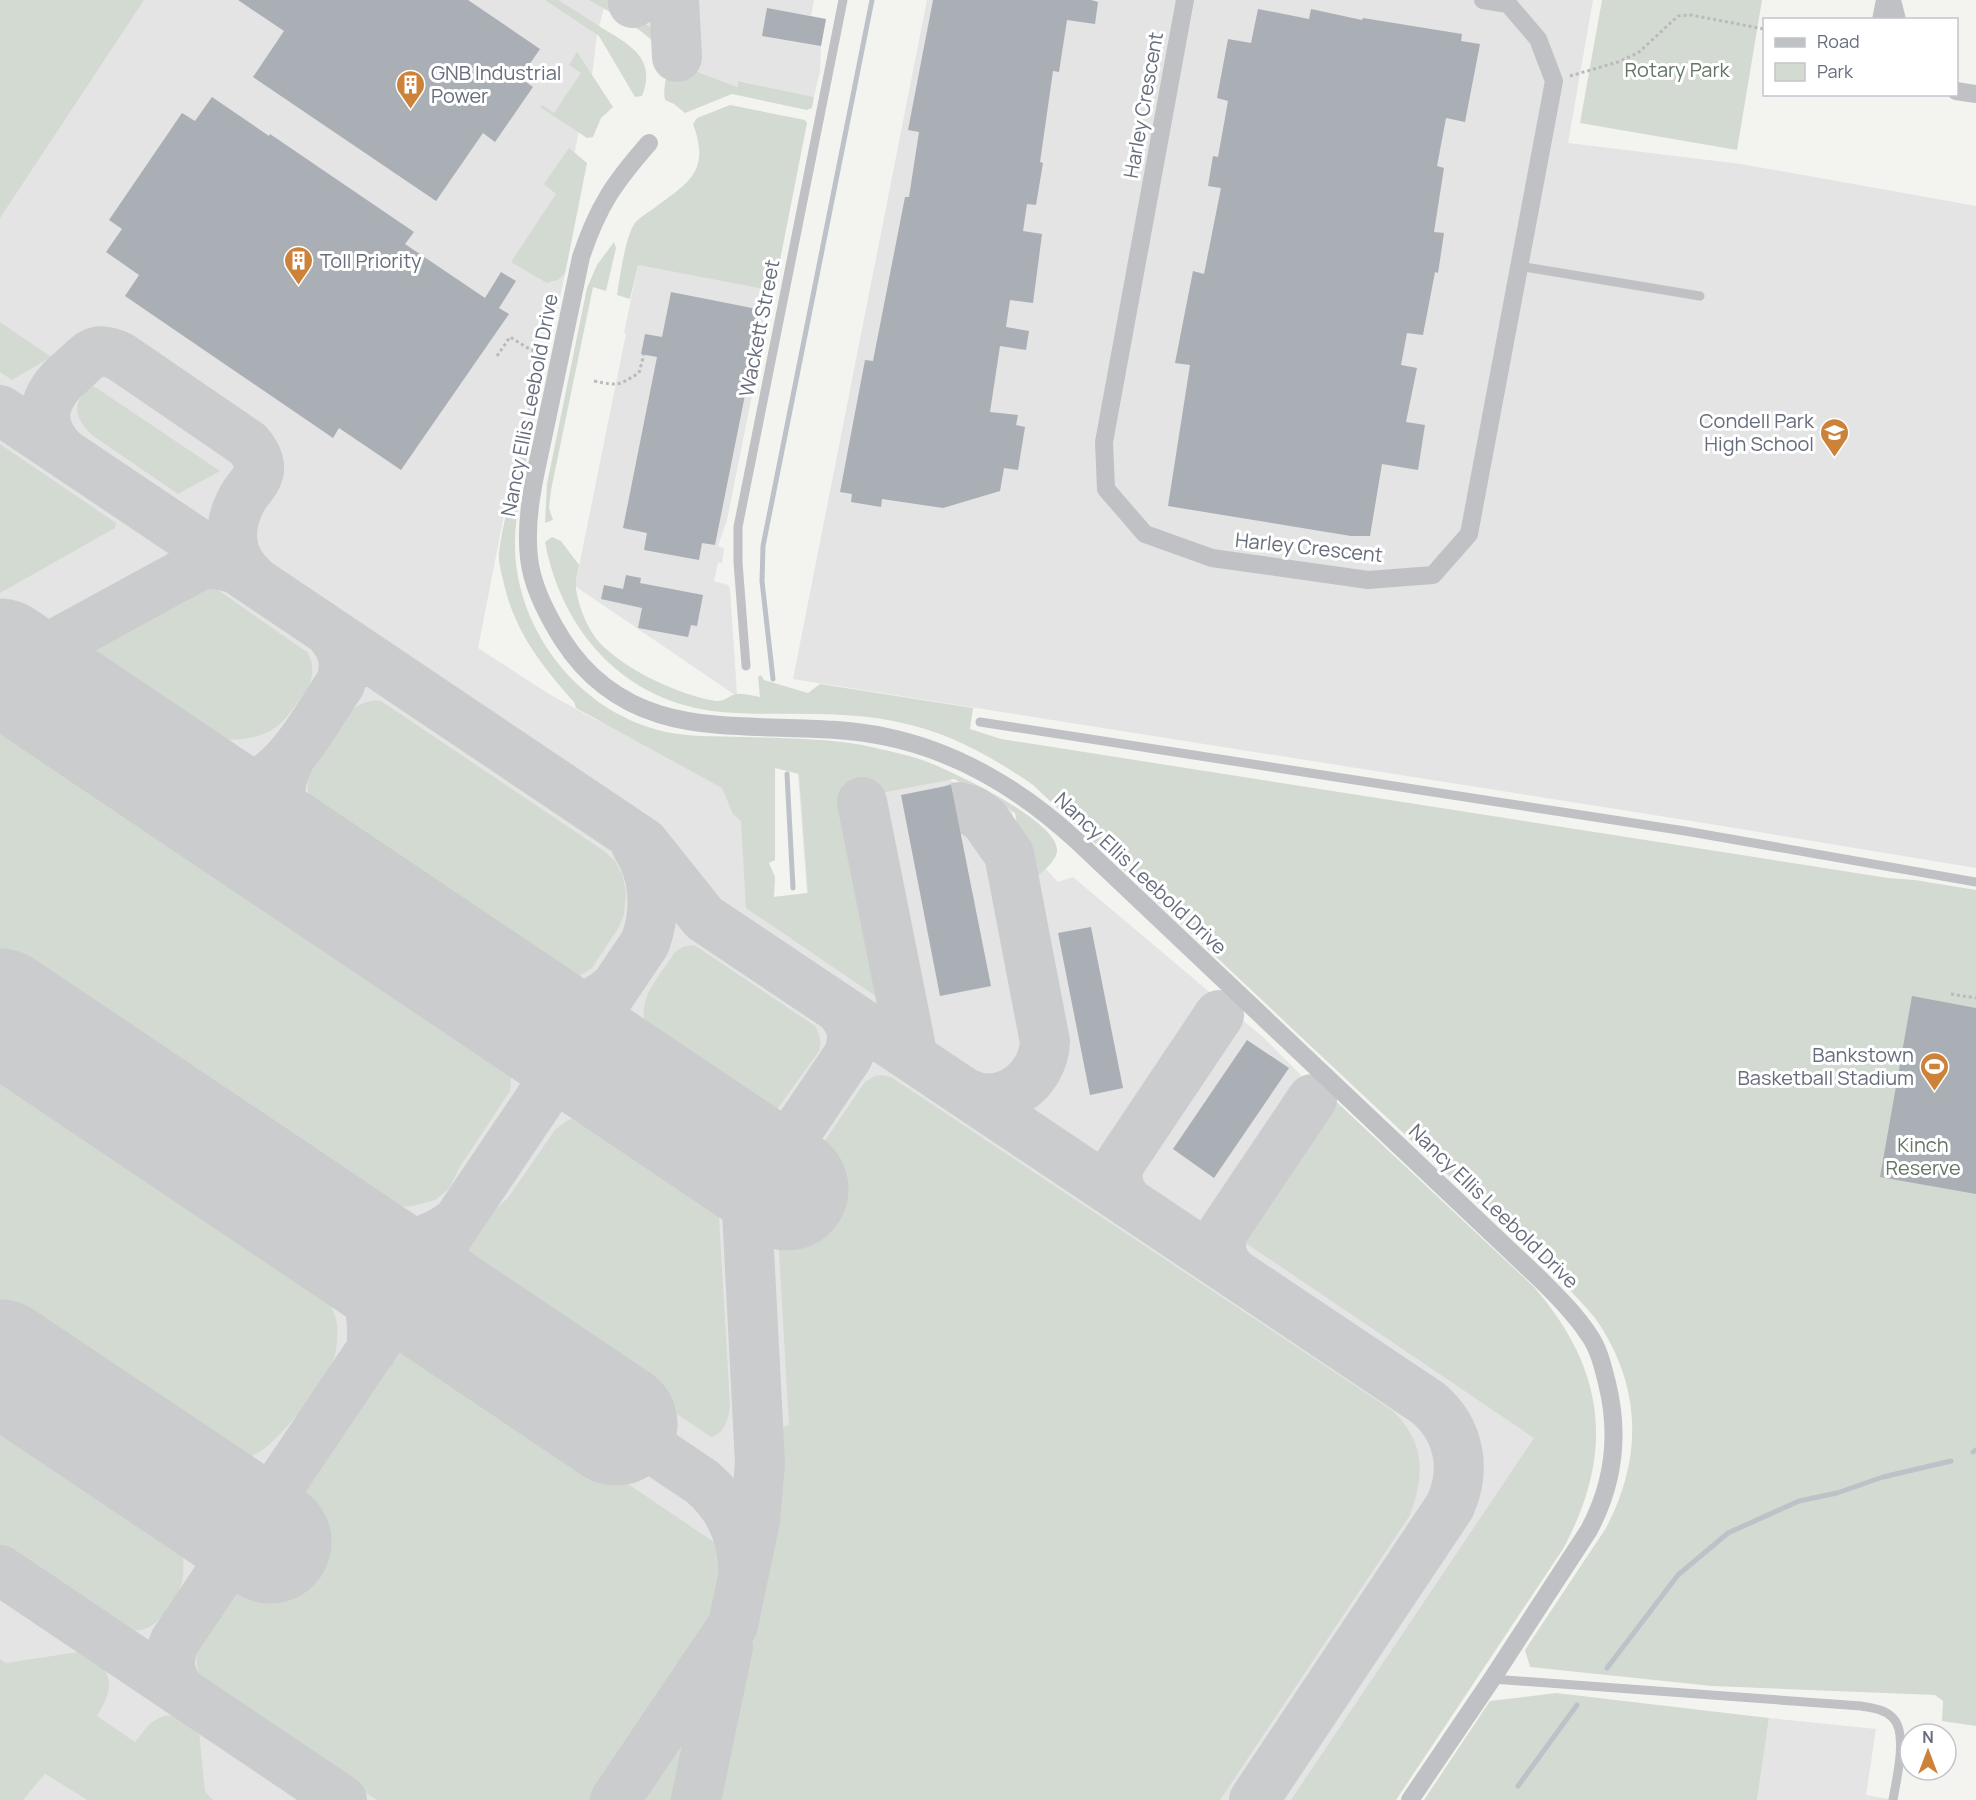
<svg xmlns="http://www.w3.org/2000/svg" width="1976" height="1800" viewBox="0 0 1976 1800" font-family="Manrope,sans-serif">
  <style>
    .built { fill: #e3e4e3 }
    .green { fill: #d3dad2; fill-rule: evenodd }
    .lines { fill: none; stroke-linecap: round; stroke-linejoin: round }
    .stream { stroke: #bdc2c8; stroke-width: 5 }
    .taxiway { stroke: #cbccce; stroke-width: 50 }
    .runway { stroke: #cbccce; stroke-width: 123 }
    .building { fill: #aaaeb5 }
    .path { stroke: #b9babd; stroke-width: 3; stroke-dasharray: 3 3; stroke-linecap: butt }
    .lane { stroke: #c0c1c5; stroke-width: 9 }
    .street { stroke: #c0c1c5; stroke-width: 18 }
    .labels { text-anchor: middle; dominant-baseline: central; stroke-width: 6; stroke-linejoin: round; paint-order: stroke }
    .park-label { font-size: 20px; fill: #647665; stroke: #fff }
    .poi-label { font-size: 20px; fill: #666d7d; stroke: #fff; text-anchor: start }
    .street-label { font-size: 20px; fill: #666d7d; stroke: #fff }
  </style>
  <rect width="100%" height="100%" fill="#f3f4f0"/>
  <!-- built -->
  <path class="built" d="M0,0h606l-9,34 -5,42 -2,-2 -41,209 9,-3 7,-6 -20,91 -1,-13 -6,-11 -60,307 71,46 47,26 35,13 141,34 -4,95 5,35 34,-4 -9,-119 59,-19 83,21 31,13 41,22 3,14 32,27 -4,14 15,16 15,-5 191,161 64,64 214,334 -195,364h-1164l-183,-113z
    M608,0h206l-3,16 15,3 -5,27 -1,25 -6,26 -75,-16v6l-65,-24v-8z
    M927,0h666l-25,143 173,21 235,42v662l-284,-47 -899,-142z
    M638,265l132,25 -6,34 2,1 -39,195 -9,26 6,2 -2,15h-4l-4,18 14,4 2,4 7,105 -2,1 -160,-109 51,-252 -2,-1z
    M1769,1718l107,11 -10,66 29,5h-138z
    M45,1774l42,26h-64z"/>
  <!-- green -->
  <path class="green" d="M0,0h144l-144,218z
    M545,0h13c15,9 29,18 44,28 28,17 55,30 40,68l-7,1 -36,-61z
    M589,0h29l-1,7c22,13 54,27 57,56l64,24v-6l76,16 -2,11 -5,2 -75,-16 -47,19 -11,-9 -9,-4c-3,-13 4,-25 1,-38 -8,-28 -54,-48 -77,-62z
    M1602,0h160l-25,150 -157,-27z
    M577,52l36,55 -12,11 -8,19 -6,1 -47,-31 2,-2 12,8 27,-40 -12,-8z
    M730,105l75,15 2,3 -33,168 -136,-26 -8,34 -13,-4c3,-18 8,-58 18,-72 4,-5 12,-10 18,-14 35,-26 58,-37 40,-85l4,-6z
    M569,148l18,15 -22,111 -7,6 -11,3 -36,-21 45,-68 -12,-10z
    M614,242l2,6 -10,43 -13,-4 -42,203 -2,18 4,12 -8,3 2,-39 40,-196 10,-23z
    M0,322l51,35 -39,23 -12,-8z
    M540,345l4,7 1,13 -22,111 -3,2 -5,-4z
    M92,385l128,86 -42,23 -83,-57c-21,-17 -25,-35 -3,-52z
    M0,444l116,79 -1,5 -115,65z
    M510,494l9,7c-2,14 -4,27 -4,41 -1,90 68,175 157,191 23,4 46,3 68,4 41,1 82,1 122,8 22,5 45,9 66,17 27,11 126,57 129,87 1,11 -14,22 -21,29l-10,-11h-3l-8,-54 -19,-12 -42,-22 -100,19 36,195 -13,4 -131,-89 -5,-87 -8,-7 -11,-26 -146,-80 -2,-6c-32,-36 -59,-70 -70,-118 -2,-9 -6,-22 -5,-31 2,-20 8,-40 11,-59zM775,768l24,6 9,119 -34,4 1,-20 -6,-14 6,-3z
    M552,537l9,4 18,24c-1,7 -4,16 -3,22 1,16 12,43 23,55 26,28 80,53 117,59 10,1 12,-6 21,-7 6,-1 16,2 23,3l-2,-20 3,-2 3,5 44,13 12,-9 153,24 -3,21 31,10 887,139 27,2 61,10v836l-34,-5 1,-20 -8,-6 -223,-9 -182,-19 -5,-17 81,-122c35,-66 36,-134 -3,-198 -10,-17 -26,-32 -39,-46l-531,-499c-42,-29 -85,-53 -135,-63 -59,-13 -118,-5 -177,-10 -95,-9 -159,-79 -176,-170z
    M215,588l93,65c9,19 3,32 -9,47 -5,7 -11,16 -17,22 -21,21 -58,20 -85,14l-112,-75 3,-8 118,-64z
    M375,700l6,1 223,150 11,10 7,13 4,18 -2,22 -5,13 -27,41 -11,7 -19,1 -19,-8 -97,-70 -133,-91c-21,-36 23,-101 62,-107z
    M0,714l480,325 19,14 10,12 2,12 -1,14 -51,77 -10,21 -14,11 -22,6 -19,1 -31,-4 -363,-244z
    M694,945l121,81c5,9 7,15 4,25l-41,57c-10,3 -15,2 -23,-2l-103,-68c-22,-33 5,-58 23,-86l8,-5z
    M0,1061l299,201c14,18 34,38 38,62 1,12 0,26 -4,37 -7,21 -58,86 -79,94 -19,7 -41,4 -59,-4l-195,-129z
    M882,1075l9,2 502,334c32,32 32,63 17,104l-190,285h-509l71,-336 1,-37 6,-2 -11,-191 8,3 48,-66 -19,-16 50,-73 10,-6z
    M1327,1093l207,194c72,83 81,166 29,262l-167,251h-105l243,-362 -297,-201v-12z
    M578,1117h11l12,5 117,78 12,206c-2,13 -5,28 -19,31l-249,-168 -1,-15 25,-37 22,-19 47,-68 13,-10z
    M414,1339l313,212 1,30 -5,26 -127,193h-219l-167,-111c-11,-11 -15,-22 -13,-37l206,-307z
    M0,1397c42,28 84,56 125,86 15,10 36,21 46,37 11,18 15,41 11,62 -2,9 -8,16 -13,24 -13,20 -25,30 -49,21l-120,-80z
    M85,1651c29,21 30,36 12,65l38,26c6,-6 11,-16 19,-21 14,-11 36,-4 45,10l6,61 8,8h-126l-42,-26 -22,26h-23v-141l6,4z
    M1556,1693l213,25 -12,82h-333l66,-99z
    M700,1702l2,1 -21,97h-48z"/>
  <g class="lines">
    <!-- stream -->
    <path class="stream" d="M773,679l-11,-98 1,-35 109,-546
      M787,774l6,114
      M1973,1452l3,-2
      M1607,1668l71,-93 50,-42 71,-32 38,-8 46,-16 68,-16
      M1518,1786l59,-81"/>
    <!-- taxiway -->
    <path class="taxiway" d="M674,0l3,57
      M633,3l1,-3
      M0,410l644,433 60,75 724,485c31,26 39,66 22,103l-196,294
      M62,451c-29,-28 -17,-58 10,-80 19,-16 21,-27 49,-14l127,87c6,7 12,16 11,26 -1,9 -9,17 -14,24 -18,29 -19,62 8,85
      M0,674l198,-108 13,-3 23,5
      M82,715l112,70c78,28 110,-49 146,-101 8,-21 3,-37 -12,-53
      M290,758c-18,36 -13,74 15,103 52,37 105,74 158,109 22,15 46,35 72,41 29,6 58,-4 80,-24
      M862,802l51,256
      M959,807l14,4 12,9 24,34 36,188c-2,40 -44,70 -81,50
      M194,1141c34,21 67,43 101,65 22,15 46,34 72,39 31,6 67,-4 91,-24
      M1129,1203c-11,-12 -14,-25 -9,-40l99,-148
      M320,1228c39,27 57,76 51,123
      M1234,1273c-13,-12 -16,-26 -10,-43l88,-131
      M616,1424l86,58c26,22 40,51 41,84
      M0,1570l342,230
      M182,1692c-14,-16 -15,-33 -7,-51l470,-698c12,-33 10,-69 -9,-98
      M615,1800l118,-175 22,-105 5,-57 -13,-252 5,-13 96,-142c7,-17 5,-32 -8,-46
      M696,1800l32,-153"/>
    <!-- runway -->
    <path class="runway" d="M0,660l787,529
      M0,1010l616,414
      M0,1361l270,181"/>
  </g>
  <!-- building -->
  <path class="building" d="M238,0h230l72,49 -20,29 13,9 -38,55 -12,-9 -47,68 -183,-124 31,-46z
    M933,0h158l7,2 -3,22 -28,-4 -8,52 -6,-1 -13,91 3,1 -7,42 -9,-1 -4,27 19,3 -9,69 -23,-3 -4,27 23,4 -3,19 -26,-4 -10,66 28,3 -2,10 9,2 -7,43 -14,-2 -4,23 -57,17 -61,-9 -1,8 -30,-5 1,-8 -12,-2 25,-132 8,1 32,-164h4l10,-65 -11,-2z
    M767,8l59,11 -5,27 -59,-10z
    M1258,9l51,10 2,-10 51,11 1,-2 99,16 -1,7 19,3 -15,78 -19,-4 -9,48 7,2 -10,64 10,1 -6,40 -3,-1 -12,63 -16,-2 -6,32 16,3 -11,54 19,3 -7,45 -36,-6 -12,72h-19l-183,-30 22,-141 -15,-2 18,-92 11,3 17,-86 -13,-2 5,-30 5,1 10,-56 -11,-3 11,-59 23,4z
    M212,97l57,39 1,-2 144,98 -9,12 80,54 16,-26 15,9 -17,27 10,6 -108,156 -62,-42 -6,10 -208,-142 14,-21 -33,-23 16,-23 -13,-9 73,-107 13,8z
    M671,292l91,18 -47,235 -13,-2 -3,17 -55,-10 3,-17 -24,-5 34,-171 -16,-3 4,-20 17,3z
    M626,575l15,3 -1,5 63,12 -6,31 -6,-1 -3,12 -50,-9 4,-20 -41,-9 3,-14 19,4z
    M951,785l40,201 -51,10 -39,-201z
    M1091,927l32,161 -33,7 -32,-162z
    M1912,996l64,12v186l-96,-17z
    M1247,1040l42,28 -75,110 -41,-29z"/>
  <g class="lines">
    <!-- path -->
    <path class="path" d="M1570,76l48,-14 20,-9 40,-37 13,-1 73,14
      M497,356l13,-19 21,13 11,2
      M594,381c25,5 23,5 45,-8l5,-19
      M1951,994l25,4"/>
    <!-- lane -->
    <path class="lane" d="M1519,266l181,30
      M746,666l-8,-104v-35l105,-527
      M980,722l705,109 291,51
      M1492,1679l369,27c10,2 23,3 31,11 17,15 4,63 1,83"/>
    <!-- street -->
    <path class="street" d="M1185,0l-81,442 2,47 39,45 67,24 156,22 65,-5 36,-41 85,-453 -16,-42 -30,-35 -25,-4
      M1892,0l5,20
      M1881,20l4,-20
      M1956,91l20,3
      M649,143c-35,40 -51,63 -68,114 -12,56 -23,111 -35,167 -9,44 -22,89 -17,134 3,29 18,57 33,81 77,121 208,73 325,98 72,15 137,55 190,104l464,439c17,17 35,35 48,55 10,14 14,32 18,48 13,52 7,100 -18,147l-97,149 -82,121"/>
  </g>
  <!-- icons -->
  <defs>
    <symbol id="building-pin" viewBox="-11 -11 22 30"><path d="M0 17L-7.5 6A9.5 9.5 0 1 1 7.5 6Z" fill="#cc8238" stroke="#fff"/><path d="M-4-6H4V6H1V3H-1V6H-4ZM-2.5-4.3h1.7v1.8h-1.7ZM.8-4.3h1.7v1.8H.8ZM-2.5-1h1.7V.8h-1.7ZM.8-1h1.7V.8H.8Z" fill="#fff"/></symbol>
    <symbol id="school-pin" viewBox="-11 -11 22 30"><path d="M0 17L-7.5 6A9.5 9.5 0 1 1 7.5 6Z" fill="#cc8238" stroke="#fff"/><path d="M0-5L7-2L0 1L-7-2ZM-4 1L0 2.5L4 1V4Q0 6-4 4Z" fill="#fff"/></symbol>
    <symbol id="stadium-pin" viewBox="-11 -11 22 30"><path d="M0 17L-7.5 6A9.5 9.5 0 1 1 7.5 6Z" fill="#cc8238" stroke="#fff"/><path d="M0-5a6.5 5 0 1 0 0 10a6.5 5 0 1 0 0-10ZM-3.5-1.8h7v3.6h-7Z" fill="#fff"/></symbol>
  </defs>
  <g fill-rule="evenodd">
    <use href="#building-pin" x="394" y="68" width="33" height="45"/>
    <use href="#building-pin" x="282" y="244" width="33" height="45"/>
    <use href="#school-pin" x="1818" y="416" width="33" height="45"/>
    <use href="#stadium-pin" x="1918" y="1050" width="33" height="45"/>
  </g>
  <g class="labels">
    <!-- park labels -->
    <g class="park-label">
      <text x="1677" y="69">Rotary Park</text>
      <text x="1923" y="1144">Kinch<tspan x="1923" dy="23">Reserve</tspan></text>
    </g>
    <!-- poi labels -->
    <g class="poi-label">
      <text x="431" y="72">GNB Industrial<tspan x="431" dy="23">Power</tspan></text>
      <text x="320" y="260">Toll Priority</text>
      <text x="1814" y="420" text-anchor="end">Condell Park<tspan x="1814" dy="23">High School</tspan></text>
      <text x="1914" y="1054" text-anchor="end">Bankstown<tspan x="1914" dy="23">Basketball Stadium</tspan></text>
    </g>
    <!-- street labels -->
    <g class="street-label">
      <text transform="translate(1143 105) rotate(-80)">Harley Crescent</text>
      <text transform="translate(759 328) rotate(-79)">Wackett Street</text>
      <text transform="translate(529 405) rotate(-79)">Nancy Ellis Leebold Drive</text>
      <text transform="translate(1309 547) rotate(6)">Harley Crescent</text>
      <text transform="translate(1141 873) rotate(43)">Nancy Ellis Leebold Drive</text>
      <text transform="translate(1494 1206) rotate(44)">Nancy Ellis Leebold Drive</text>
    </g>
  </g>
  <!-- legend -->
  <rect x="1763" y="18" width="195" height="78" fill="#ffffff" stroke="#c2c5cb" stroke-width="1.5"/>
  <rect x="1775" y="38" width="30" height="9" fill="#c0c1c5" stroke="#c2c5cb" stroke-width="1.5"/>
  <text x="1817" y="48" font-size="18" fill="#666d7d">Road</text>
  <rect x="1775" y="63" width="30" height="18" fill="#d3dad2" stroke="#c2c5cb" stroke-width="1.5"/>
  <text x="1817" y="78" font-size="18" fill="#666d7d">Park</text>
  <!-- north arrow -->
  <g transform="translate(1928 1752)"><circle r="28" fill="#ffffff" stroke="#c2c5cb" stroke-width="1.5"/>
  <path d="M0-4.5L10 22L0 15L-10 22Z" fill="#cc8238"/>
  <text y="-9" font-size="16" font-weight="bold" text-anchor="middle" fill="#666d7d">N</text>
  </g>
</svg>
